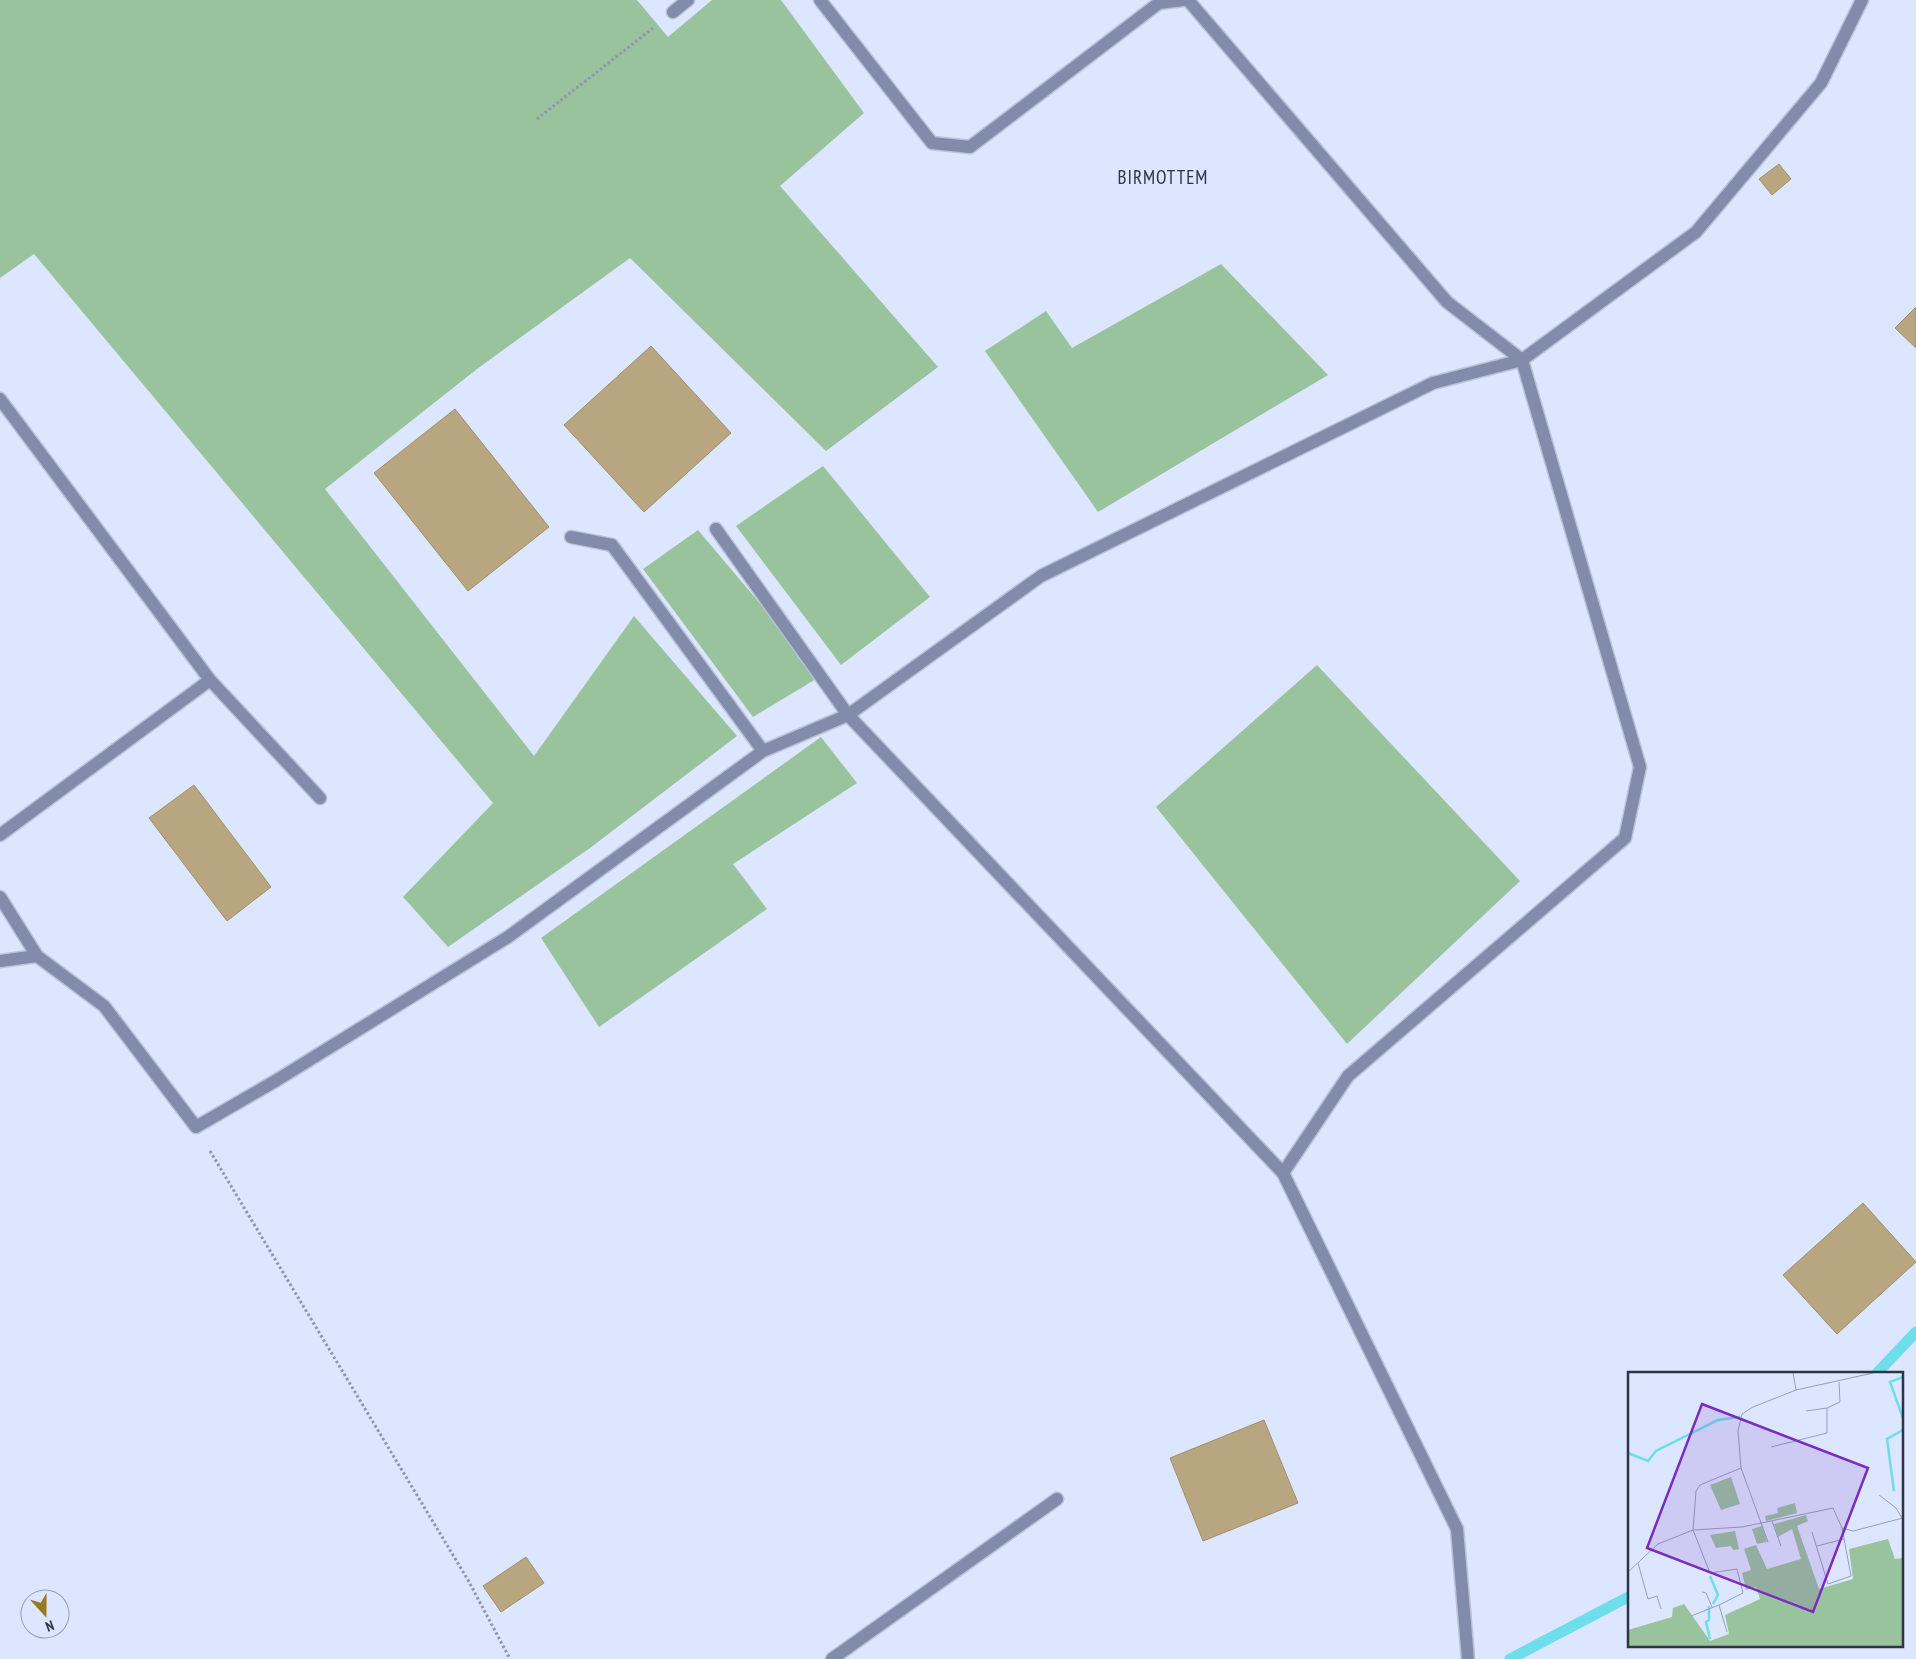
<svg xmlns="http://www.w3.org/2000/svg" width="1916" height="1659" viewBox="0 0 1916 1659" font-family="'PT Sans Narrow',sans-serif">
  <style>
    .green { fill: #99c39d }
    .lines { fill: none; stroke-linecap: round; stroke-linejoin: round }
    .stream { stroke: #6eddec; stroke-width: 11 }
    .building { fill: #b7a67f; stroke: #a09069 }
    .minor-casing { stroke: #b9c2d9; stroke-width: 15 }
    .path { stroke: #8d96aa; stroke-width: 3; stroke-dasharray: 2.5 2.5; stroke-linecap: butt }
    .minor { stroke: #808ca9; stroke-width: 12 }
    .labels { text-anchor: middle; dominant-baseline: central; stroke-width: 4; stroke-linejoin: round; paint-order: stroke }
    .neighbourhood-label { font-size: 19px; letter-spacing: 1px; fill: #2e3444; stroke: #dce6fe }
    .inset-river { fill: none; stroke: #6eddec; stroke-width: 2.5 }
    .inset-road { fill: none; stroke: #969fb4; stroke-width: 1 }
    .view { fill: #7b2cbf; fill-opacity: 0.15; stroke: #7b2cbf; stroke-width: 2.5 }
    .inset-edge { fill: none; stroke: #2e3444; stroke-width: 2.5 }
  </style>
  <rect width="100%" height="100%" fill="#dce6fe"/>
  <!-- green -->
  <path class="green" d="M0,0h637l31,37 44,-37h69l83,113 -84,73 158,181 -112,84 -196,-193 -153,111 -152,120 209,267 100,-140 103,120 -147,112 -142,99 -45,-50 90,-94 -459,-549 -34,24z
    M1221,264l107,111 -230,137 -113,-161 61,-40 26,37z
    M823,466l107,131 -89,68 -105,-139z
    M698,530l123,146 -68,41 -110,-148z
    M1317,665l203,216 -173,163 -191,-237z
    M821,737l36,46 -124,81 34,45 -168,118 -58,-89z"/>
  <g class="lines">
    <!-- stream -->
    <path class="stream" d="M1877,1373l39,-41
      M1510,1659l120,-63"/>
  </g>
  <!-- building -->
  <path class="building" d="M1779,164l12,15 -19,16 -13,-16z
    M1916,307v41l-21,-20z
    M651,346l80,87 -87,79 -80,-87z
    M455,409l94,118 -81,64 -94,-118z
    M194,785l77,102 -44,34 -78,-103z
    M1863,1203l53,59 -79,72 -54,-59z
    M1264,1420l34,83 -95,38 -33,-83z
    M526,1557l18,26 -43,29 -18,-26z"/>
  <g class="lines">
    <defs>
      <path id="minor" d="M820,0l112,143 38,4 189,-144 24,-3
        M1188,0l259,302 75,58
        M673,12l15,-12
        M0,399l210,281 110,118
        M716,529l132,186 435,458
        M571,537l41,8 151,206
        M0,835l210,-155
        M0,897l37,59
        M0,961l37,-5 67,50 92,121 81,-47 231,-143 255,-186 85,-36 193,-139 392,-193 89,-23
        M832,1659l225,-160
        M1468,1659l-11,-130 -174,-356 65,-97 277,-238 15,-71 -118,-407 174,-128 125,-149 41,-83"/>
    </defs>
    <!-- minor casing -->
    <use href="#minor" class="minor-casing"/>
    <!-- path -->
    <path class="path" d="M537,119l116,-91
      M210,1151l258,429 42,79"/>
    <!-- minor -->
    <use href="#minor" class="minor"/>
  </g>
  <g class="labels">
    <!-- neighbourhood labels -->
    <g class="neighbourhood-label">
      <text x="1163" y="177">BIRMOTTEM</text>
    </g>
  </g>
  <!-- overview -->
  <g transform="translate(1628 1372)">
    <rect width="275" height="275" fill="#dce6fe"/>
    <path d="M103,105l9,27 -19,6 -11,-25zM167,131l2,10 -31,8 -1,-5 13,-3 -1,-5zM178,143l2,6 -11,5 22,63 34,-10 -4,-30 39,-10 7,20 8,-1v88h-275v-16l44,-13 1,-9 11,-4 26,37 19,-7 -4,-19 35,-16 -4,-12 -10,3 -4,-17 9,-3 -7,-21 12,-4 11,24 34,-10 -9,-30 -14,8 -4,-13zM134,154l5,16 -10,2 -5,-15zM107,159l4,18 -6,1 -2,-4 -15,2 -6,-13z" fill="#99c39d"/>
    <path class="inset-river" d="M275,5l-13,5 13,36M0,81l20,8 8,-10 62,-31 22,-3M266,119l-7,-52 16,-9M82,204l8,19 -5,9M81,234v14l-3,2 4,17"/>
    <path class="inset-road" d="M165,1l3,17M178,39l21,-3M143,75l56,-14v-25l13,-6 -1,-20M113,96l27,74M251,123l17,13 6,10M144,149l9,25M65,158l49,-3 91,-19 9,20 11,3 50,-13M65,158l17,43 27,-4 6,24 -24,12 8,27M184,160l16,52 23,-8 -9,-48M189,174l27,-7M10,191l10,36 9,-3 4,13M0,200l30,-28 35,-14 3,-39 4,-6 41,-17 -3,-37 4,-17 11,-7 43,-17 77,-17M74,220l4,1 6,14M63,244l28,-11"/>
    <path class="view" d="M74,32l166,64 -55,144 -166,-64z"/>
    <rect width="275" height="275" class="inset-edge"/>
  </g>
  <!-- north arrow -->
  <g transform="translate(45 1614) rotate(159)"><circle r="24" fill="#dce6fe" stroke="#969fb4"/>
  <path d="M0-4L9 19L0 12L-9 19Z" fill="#987821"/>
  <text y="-8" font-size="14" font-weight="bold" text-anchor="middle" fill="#2e3444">N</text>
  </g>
</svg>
